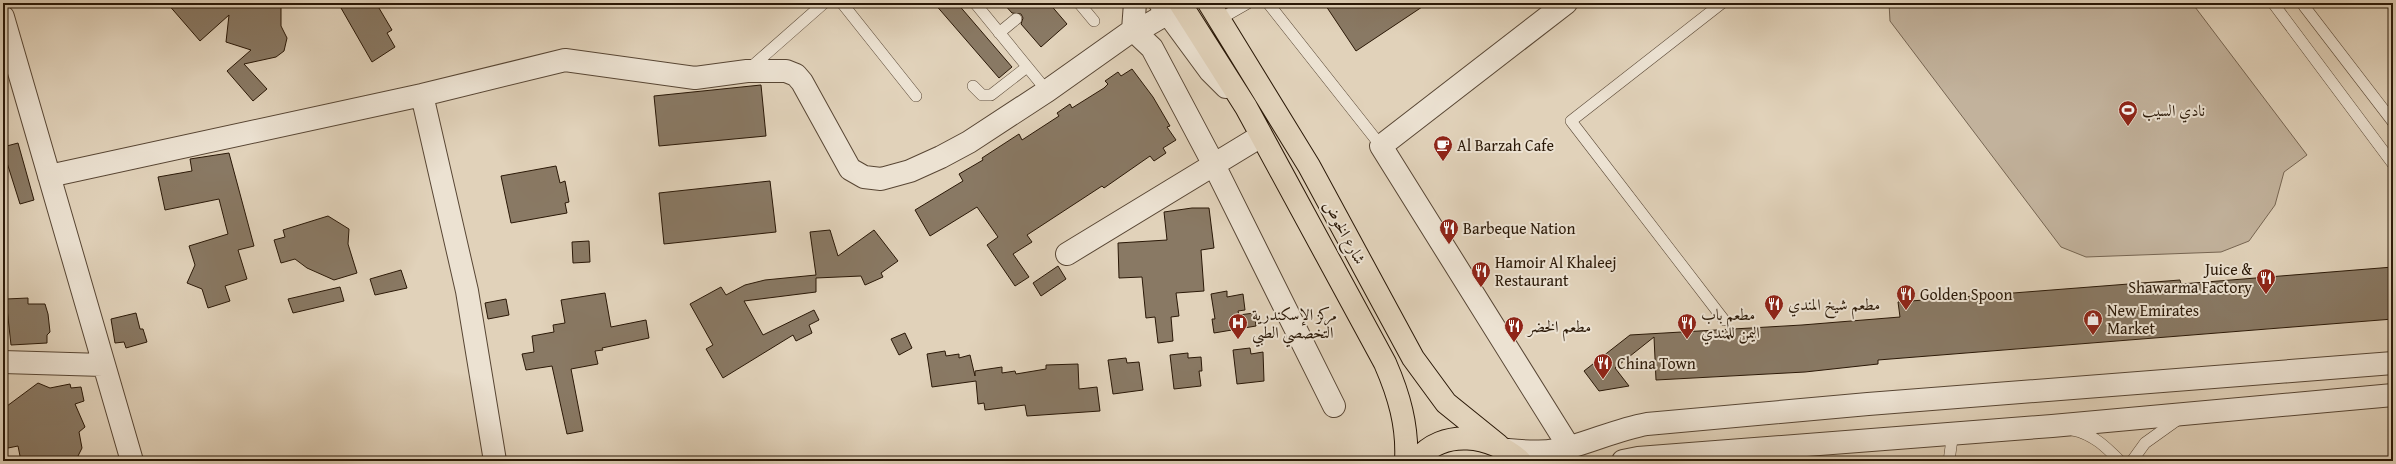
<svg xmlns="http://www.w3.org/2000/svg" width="2396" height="464" viewBox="0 0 2396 464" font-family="'Gentium Book Plus',Amiri,serif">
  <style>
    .green { fill: #c2b29c; stroke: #766552 }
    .building { fill: #897964; stroke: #2a1807 }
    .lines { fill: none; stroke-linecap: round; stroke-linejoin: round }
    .lane-casing { stroke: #584634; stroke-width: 12 }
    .street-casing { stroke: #584634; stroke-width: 24 }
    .primary-casing { stroke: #2a1807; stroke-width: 24 }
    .lane { stroke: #ece2d2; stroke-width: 11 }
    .street { stroke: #ece2d2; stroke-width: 22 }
    .primary { stroke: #e1d2ba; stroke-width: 22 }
    .labels { text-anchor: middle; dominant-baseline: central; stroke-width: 4; stroke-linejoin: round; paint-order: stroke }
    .poi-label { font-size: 16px; fill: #2a1807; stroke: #ece2d2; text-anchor: start }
    .street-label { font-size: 16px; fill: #2a1807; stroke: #ece2d2 }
  </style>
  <rect width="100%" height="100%" fill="#e1d2ba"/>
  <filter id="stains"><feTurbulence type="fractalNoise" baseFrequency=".005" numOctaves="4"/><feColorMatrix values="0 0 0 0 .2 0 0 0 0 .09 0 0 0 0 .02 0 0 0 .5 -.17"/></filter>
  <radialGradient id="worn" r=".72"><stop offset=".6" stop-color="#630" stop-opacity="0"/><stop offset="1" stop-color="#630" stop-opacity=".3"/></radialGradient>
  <!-- green -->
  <path class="green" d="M1889,3h303l115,152 -23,17 -9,33 -26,36 -28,11 -135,5 -25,-10 -171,-226z"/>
  <!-- building -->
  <path class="building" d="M167,3h114v23l6,12 -3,13 -8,6 -32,7 23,25 -14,12 -26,-30 24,-21 -25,-8 3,-27 -29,26z
    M350,3h26l16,27 -5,3 8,14 -23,15 -31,-54z
    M934,3h23l55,64 -13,11z
    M1003,3h46l18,21 -26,23 -20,-23 2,-6 -2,-4 -9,-1z
    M1324,3h104l-72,48z
    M1132,69l21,28 17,29 -3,1 9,13 -13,8 3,5 -12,8 -4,-5 -46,32 -2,-2 -75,49 5,7 -19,12 16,23 -14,9 -28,-41 11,-8 -21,-30 -47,29 -15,-26 48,-29 -4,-7 24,-14 -1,-2 37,-24 3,6 37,-24 -2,-3 13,-9 2,4 32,-20 4,-4 -3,-3 13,-9 3,4z
    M761,85l5,51 -107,10 -5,-50z
    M18,143l16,57 -14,4 -17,-54v-3z
    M229,153l25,93 -16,4 9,29 -22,7 5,15 -22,7 -6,-19 -15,-6 8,-18 -6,-19 39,-12 -9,-35 -54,11 -7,-33 34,-6 -2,-12z
    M556,166l4,17 5,-2 4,21 -4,1 2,10 -56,10 -10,-47z
    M770,181l6,51 -112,12 -5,-51z
    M1192,208h17l5,40 -13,2 3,41 -28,2 3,23 -8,1 2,24 -15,2 -3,-26 -9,1 -4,-41 -23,1 -1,-35 49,-3 -3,-28z
    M328,216l21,13 -1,15 9,29 -23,7 -27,-12 -12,-9 -14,4 -7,-23 11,-3 -2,-7z
    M830,230l8,26 36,-26 24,31 -17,12 2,4 -18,8 -4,-9 -45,2v14l-72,9 19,34 51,-25 5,10 -10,5 3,8 -16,8 -3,-6 -70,43 -17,-29 7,-4 -23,-41 31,-17 5,8 19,-10 20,-5 51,-5 -6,-43z
    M589,241l1,21 -17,1 -1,-21z
    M1058,266l8,13 -25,17 -8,-13z
    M2393,267v52l-515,41v4l-73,8 -149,8 -2,-43 -39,31 14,18 -30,5 -15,-20 46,-36 172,-10 98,-8 -2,-15 282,-22 1,4z
    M401,270l6,18 -32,7 -5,-16z
    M340,287l4,14 -51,12 -5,-14z
    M1227,291v6l16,-3 2,16 -7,1 1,4 15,-2 2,13 -42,7 -2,-14h3l-4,-25z
    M605,293l6,34 35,-7 3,18 -47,10 1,2 -8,1 3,13 -27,5 12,62 -16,3 -15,-68 -26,4 -4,-16 12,-2 -2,-16 22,-4 -1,-7 12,-2 -4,-23z
    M28,298v6h17l3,10 2,18 -3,3v8l-36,2 -5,-46z
    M506,299l3,16 -21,4 -3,-16z
    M136,313l4,16h3l4,13 -21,6 -2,-6 -9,1 -4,-24z
    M905,333l7,15 -13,7 -8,-16z
    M1250,348l1,6 12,-2 1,29 -27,3 -4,-34z
    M945,351l1,5 13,-2v4l11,-3 5,21v-5l27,-4v6l13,-2 1,3 30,-5v-4l32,-1 1,25 18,-2 3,24 -73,5 -2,-11 -40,5 -1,-7 -6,1 -2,-23 -44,6 -5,-33z
    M1188,353v5l13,-1 1,14h-3l2,15 -27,3 -4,-34z
    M1126,358l1,5 12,-1 4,28 -30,4 -5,-34z
    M38,383l12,5 20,-4 1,4 10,-1 3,14 -9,3 10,23 -6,5 3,16 -5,10 -18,3h-38l-3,-15 -15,3v-40z"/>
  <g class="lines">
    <defs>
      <path id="lane" d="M842,3l74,93
        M975,3l72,88
        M1079,3l15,18
        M1268,3l113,143
        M1722,3l-151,118 153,199
        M2273,3l120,161
        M2304,6l89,116
        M1220,19l28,-16
        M999,33l17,-14
        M749,69l75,-66
        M973,86l9,9h9l36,-28
        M2073,430c20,4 33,17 47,31
        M1949,461l4,-29
        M2132,461l13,-18 35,-25"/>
      <path id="street" d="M1160,3l50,68 16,16
        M1566,3l-185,143 188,301
        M3,17l129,444
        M1133,30l19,18 61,115 121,243
        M1133,30l2,-27
        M422,95l45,196 28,170
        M49,176l373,-81 143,-35 130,18 52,-7h39l10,4 6,7 48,87 14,8 17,2 29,-8 31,-14 28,-15 78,-51 86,-61 13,-4 22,-13
        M1067,254l194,-118
        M3,362l100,3
        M1508,450c21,2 41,3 62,-3 26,-7 49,-18 77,-23l221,-20 525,-41
        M1623,461l15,-3 414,-32 341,-31"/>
      <path id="primary" d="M1180,3l66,104 139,256c14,32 23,63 21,98
        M1209,3l100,163 104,192 33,45 52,42
        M1416,461c27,-34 76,-26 104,0"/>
    </defs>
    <!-- lane casing -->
    <use href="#lane" class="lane-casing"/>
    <!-- street casing -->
    <use href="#street" class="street-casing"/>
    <!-- primary casing -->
    <use href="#primary" class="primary-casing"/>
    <!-- lane -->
    <use href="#lane" class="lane"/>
    <!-- street -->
    <use href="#street" class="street"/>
    <!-- primary -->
    <use href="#primary" class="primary"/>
  </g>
  <!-- icons -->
  <defs>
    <symbol id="stadium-pin" viewBox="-11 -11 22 30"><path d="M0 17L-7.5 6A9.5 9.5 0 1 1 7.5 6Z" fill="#8f2418" stroke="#ece2d2"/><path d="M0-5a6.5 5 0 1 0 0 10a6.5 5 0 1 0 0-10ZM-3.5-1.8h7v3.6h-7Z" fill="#fff"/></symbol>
    <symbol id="cafe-pin" viewBox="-11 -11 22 30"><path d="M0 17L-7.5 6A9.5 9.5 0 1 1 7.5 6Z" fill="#8f2418" stroke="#ece2d2"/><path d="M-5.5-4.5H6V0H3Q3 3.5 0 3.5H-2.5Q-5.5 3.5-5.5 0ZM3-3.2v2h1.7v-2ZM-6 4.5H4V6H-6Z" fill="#fff"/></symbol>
    <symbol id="restaurant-pin" viewBox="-11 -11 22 30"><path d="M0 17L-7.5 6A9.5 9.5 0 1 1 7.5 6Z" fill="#8f2418" stroke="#ece2d2"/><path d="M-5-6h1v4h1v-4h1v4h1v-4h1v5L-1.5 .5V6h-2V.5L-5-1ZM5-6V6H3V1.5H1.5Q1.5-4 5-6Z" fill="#fff"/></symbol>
    <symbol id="shop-pin" viewBox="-11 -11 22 30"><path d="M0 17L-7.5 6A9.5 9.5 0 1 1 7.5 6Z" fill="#8f2418" stroke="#ece2d2"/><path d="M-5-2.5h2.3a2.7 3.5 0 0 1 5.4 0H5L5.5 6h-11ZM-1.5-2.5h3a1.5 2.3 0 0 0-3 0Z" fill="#fff"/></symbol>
    <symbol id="hospital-pin" viewBox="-11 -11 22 30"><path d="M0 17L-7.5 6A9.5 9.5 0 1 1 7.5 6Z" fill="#8f2418" stroke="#ece2d2"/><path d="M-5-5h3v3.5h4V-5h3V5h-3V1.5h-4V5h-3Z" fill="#fff"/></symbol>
  </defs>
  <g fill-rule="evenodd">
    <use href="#stadium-pin" x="2117" y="99" width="22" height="30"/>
    <use href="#cafe-pin" x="1432" y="134" width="22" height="30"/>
    <use href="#restaurant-pin" x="1438" y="217" width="22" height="30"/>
    <use href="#restaurant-pin" x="1470" y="260" width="22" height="30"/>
    <use href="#restaurant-pin" x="2255" y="267" width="22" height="30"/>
    <use href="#restaurant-pin" x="1895" y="283" width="22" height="30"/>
    <use href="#restaurant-pin" x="1763" y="293" width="22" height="30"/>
    <use href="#shop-pin" x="2082" y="308" width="22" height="30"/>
    <use href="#hospital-pin" x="1227" y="312" width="22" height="30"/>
    <use href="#restaurant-pin" x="1676" y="312" width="22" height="30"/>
    <use href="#restaurant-pin" x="1503" y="315" width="22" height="30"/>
    <use href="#restaurant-pin" x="1592" y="352" width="22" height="30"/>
  </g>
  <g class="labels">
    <!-- poi labels -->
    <g class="poi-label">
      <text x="2142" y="110">نادي السيب</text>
      <text x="1457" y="145">Al Barzah Cafe</text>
      <text x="1463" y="228">Barbeque Nation</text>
      <text x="1495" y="262">Hamoir Al Khaleej<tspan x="1495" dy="18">Restaurant</tspan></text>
      <text x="2252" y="269" text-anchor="end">Juice &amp;<tspan x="2252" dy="18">Shawarma Factory</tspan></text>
      <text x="1920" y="294">Golden Spoon</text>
      <text x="1788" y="304">مطعم شيخ المندي</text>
      <text x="2107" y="310">New Emirates<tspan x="2107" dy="18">Market</tspan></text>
      <text x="1252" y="314">مركز الإسكندرية<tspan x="1252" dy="18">التخصصي الطبي</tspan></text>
      <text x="1701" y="314">مطعم باب<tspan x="1701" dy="18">اليمن للمندي</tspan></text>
      <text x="1528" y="326">مطعم الخضر</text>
      <text x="1617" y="363">China Town</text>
    </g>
    <!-- street labels -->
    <g class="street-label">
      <text transform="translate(1345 232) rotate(61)">شارع الخوض</text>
    </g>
  </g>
  <!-- margin -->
  <rect width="2396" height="464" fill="none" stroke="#e1d2ba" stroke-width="16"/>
  <rect x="4" y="4" width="2388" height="456" fill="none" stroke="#2a1807" stroke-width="2"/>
  <rect x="8" y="8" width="2380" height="448" fill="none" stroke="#2a1807"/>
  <rect width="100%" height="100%" filter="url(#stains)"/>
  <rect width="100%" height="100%" fill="url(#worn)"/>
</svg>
